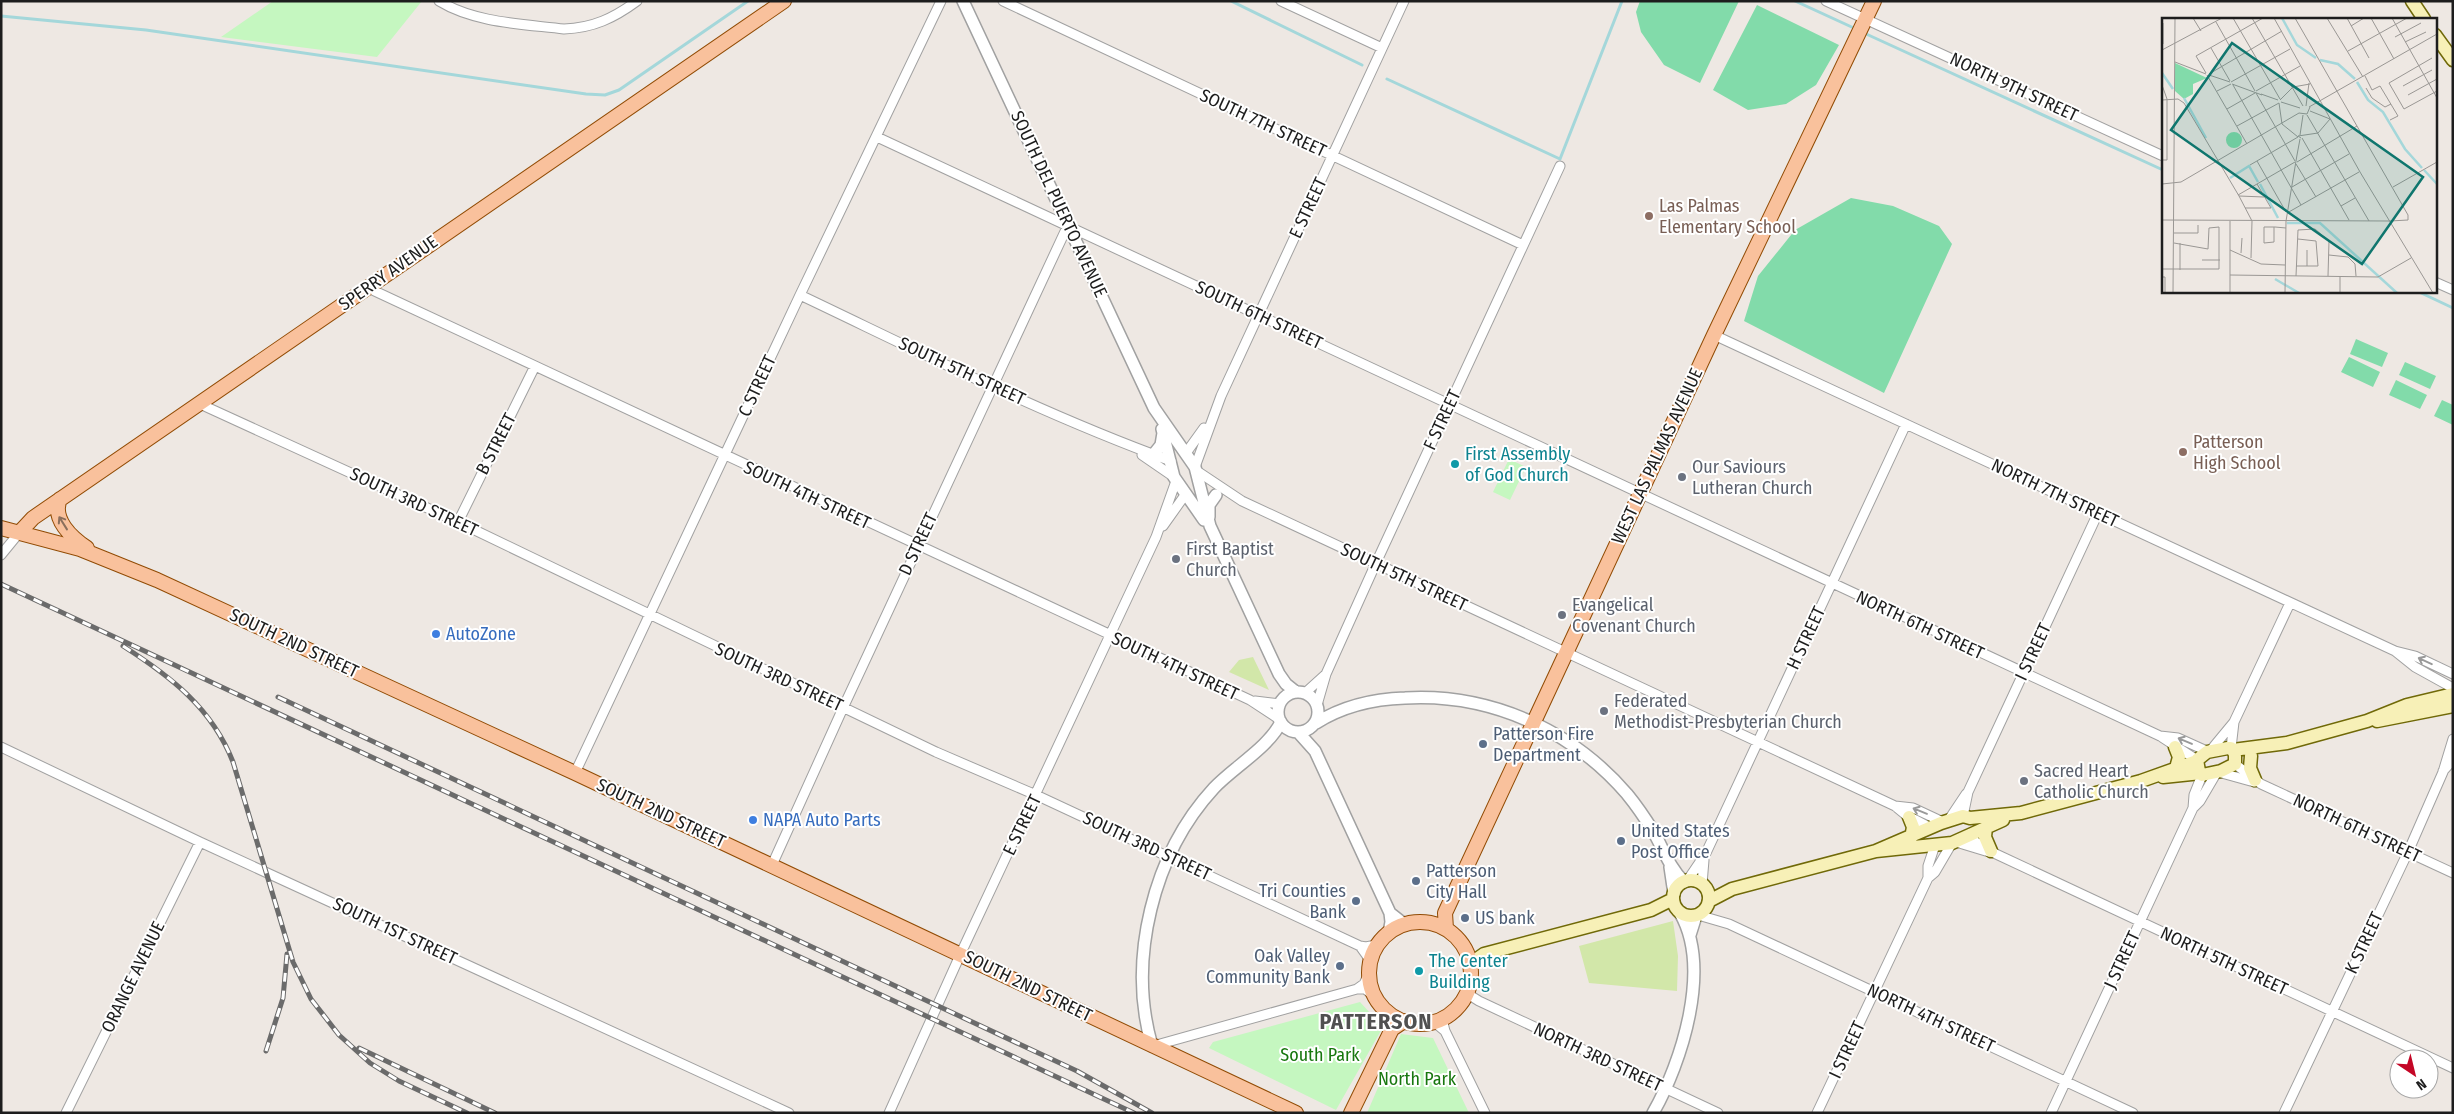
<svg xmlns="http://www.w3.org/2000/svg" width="2454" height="1114" viewBox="0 0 2454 1114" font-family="'Fira Sans Condensed',sans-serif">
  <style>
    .grass { fill: #d2e7a9 }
    .park { fill: #c5f7c0 }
    .pitch { fill: #82dbaa }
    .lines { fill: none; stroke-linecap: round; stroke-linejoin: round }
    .stream { stroke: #a4d7da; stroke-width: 3 }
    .minor-casing { stroke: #a1a1a1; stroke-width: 11 }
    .tertiary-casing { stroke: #a1a1a1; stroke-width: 14 }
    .secondary-casing { stroke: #706908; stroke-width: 15 }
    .primary-casing { stroke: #914b04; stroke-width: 16 }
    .minor { stroke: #fff; stroke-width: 9 }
    .tertiary { stroke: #fff; stroke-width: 11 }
    .secondary { stroke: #f7f0b7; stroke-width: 12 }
    .primary { stroke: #f9c19c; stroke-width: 14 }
    .rail-casing { stroke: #6b6b6b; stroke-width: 5 }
    .rail { stroke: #fff; stroke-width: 3; stroke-dasharray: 9; stroke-linecap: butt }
    .oneway { stroke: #8b6f5c }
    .oneway2 { stroke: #999 }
    .education-dot { fill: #8d6e63; stroke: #fff; stroke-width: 2 }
    .culture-dot { fill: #0f9aa8; stroke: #fff; stroke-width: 2 }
    .worship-dot { fill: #6b7280; stroke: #fff; stroke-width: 2 }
    .shop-dot { fill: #3f7fe0; stroke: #fff; stroke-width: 2 }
    .service-dot { fill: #5c6f8a; stroke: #fff; stroke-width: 2 }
    .labels { text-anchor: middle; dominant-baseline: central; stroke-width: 4; stroke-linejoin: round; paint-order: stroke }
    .street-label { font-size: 18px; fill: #1d1d1d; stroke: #fff }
    .education-label { font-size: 18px; fill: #785e54; stroke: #fff; text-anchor: start }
    .culture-label { font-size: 18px; fill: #0d838f; stroke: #fff; text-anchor: start }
    .worship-label { font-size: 18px; fill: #5b616d; stroke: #fff; text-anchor: start }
    .shop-label { font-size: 18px; fill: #366cbe; stroke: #fff; text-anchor: start }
    .service-label { font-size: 18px; fill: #4e5e75; stroke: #fff; text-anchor: start }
    .park-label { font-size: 18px; fill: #17770e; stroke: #fff }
    .district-label { font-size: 22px; font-weight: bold; letter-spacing: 1px; fill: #505050; stroke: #fff }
    .inset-river { fill: none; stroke: #a4d7da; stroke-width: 2.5 }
    .inset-road { fill: none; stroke: #9a9794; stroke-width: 1 }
    .view { fill: #0f766e; fill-opacity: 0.15; stroke: #0f766e; stroke-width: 2.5 }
    .inset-edge { fill: none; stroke: #1d1d1d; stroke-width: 2.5 }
  </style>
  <rect width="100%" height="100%" fill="#eee8e3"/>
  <!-- grass -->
  <path class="grass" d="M1253,657l16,33 -40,-18 10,-12z
    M1673,921l5,35 -1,35 -88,-8 -10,-37z"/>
  <!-- park -->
  <path class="park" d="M273,1h149l-45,56 -156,-20z
    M1509,459l17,8 -16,33 -17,-8z
    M1360,1002l23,25 -47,83 -127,-62 4,-6z
    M1401,1034l32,4 36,75h-102z"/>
  <!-- pitch -->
  <path class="pitch" d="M1640,1h99l-39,82 -36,-18 -23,-33 -5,-20z
    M1757,5l82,40 -23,40 -30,19 -38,6 -35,-20z
    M1851,198l42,8 46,20 13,18 -68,149 -140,-72 14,-45 37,-46z
    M2356,339l32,14 -6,14 -32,-13z
    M2349,357l31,15 -7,15 -32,-15z
    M2405,362l31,14 -6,13 -31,-14z
    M2396,380l31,15 -7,14 -31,-14z
    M2442,400l11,5v20l-19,-9z"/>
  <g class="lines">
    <!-- stream -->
    <path class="stream" d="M1231,1l131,64
      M1795,1l61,28
      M1,16l145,14 440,64 19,1 14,-5 129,-89
      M1864,33l299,137
      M1387,79l173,80 62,-158
      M2417,291l36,17"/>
    <defs>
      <path id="minor" d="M439,1c36,22 84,23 125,28 29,-1 50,-11 73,-28
        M1003,1l520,244
        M1281,1l101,47
        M1826,1l337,155
        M877,137l1283,599 37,24
        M2435,282l18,8
        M366,287l884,413 29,19
        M800,295c122,58 244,120 371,166
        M1714,335l681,316 20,5 38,18
        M200,404l258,118 478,230 100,43 324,151 6,1 10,-2
        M1186,453l18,-25
        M1142,455l32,22
        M1195,467l26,-71 183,-395
        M1197,471l45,30 653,305 11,9 25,13
        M458,522l77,-156
        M1163,526l22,-31
        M1,555l18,-22
        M2395,651l20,16 38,21
        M1305,693l21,-19
        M1255,701l25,3
        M1317,705l9,-31 50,-111 184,-397
        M2160,736l18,2 31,14
        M1,747l199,95 589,271
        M2231,748l3,-26 56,-119
        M2210,751l24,-29
        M2235,764l26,20 192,89
        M2443,771l10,-11
        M2218,772l36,10
        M575,773l225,-478 141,-294
        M1895,806l18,2 30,14
        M2193,808l1,-13 8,-20
        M1963,816l5,-24 130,-279
        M1948,821l18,-27
        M1966,836l30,18 457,214
        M1956,842l33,10
        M772,865l71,-157 225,-483
        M1928,878v-12l7,-21
        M1687,881l19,-28 200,-429
        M1702,884l2,-24
        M1698,915l31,9 404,189
        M1360,946l10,14
        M1468,988l3,8 8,5 239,112
        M1357,989l7,-5 4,-9
        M1447,1016l-4,7 2,8 40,82
        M1433,1021l12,10
        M1153,1046l204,-57h8l8,6
        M66,1113l134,-271
        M889,1113l72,-160 195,-416 20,-56
        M1817,1113l111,-235 7,-6 17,-29
        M2051,1113l142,-305 7,-7 17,-29
        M2284,1113l124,-261 35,-80 10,-33"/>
      <path id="tertiary" d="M963,1l191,407 41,59 15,59 69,148 7,10 10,8
        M1162,429l12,48 30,43
        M1153,455l8,-10 2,-12
        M1209,517v-12l7,-10
        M1278 712a20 20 0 1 1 40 0a20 20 0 1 1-40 0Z
        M1316,723c27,-17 57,-24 89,-25 85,-5 167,32 222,96 9,11 18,24 26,37 10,17 16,36 31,51
        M1298,732l17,19 75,162 14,11
        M1670,867l4,27
        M1389,932l2,-10 -1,-9
        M1690,935l6,-19
        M1152,1046c-25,-86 1,-192 62,-258 20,-21 55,-41 67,-66
        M1653,1113c29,-51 59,-145 27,-200"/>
      <path id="secondary" d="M2412,1l12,18
        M2435,35l18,25
        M2377,721l76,-15
        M2175,747l4,10 -3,11
        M2228,748h3l4,6v10l-14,7 -19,4 -3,-4 -2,-11 10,-8z
        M2233,750l54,-7 80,-22 40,-16 46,-11
        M2251,756l-1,12 5,12
        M2163,777l38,-4
        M1909,817l4,10 -2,11
        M1986,827l-1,10 6,14
        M1876,851l65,-28 22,-7 7,2 51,-5 120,-32 56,-20
        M1673 898a18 18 0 1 1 36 0a18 18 0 1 1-36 0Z
        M1709,901l23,-12 144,-38 76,-8 51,-23
        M1470,964l14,-10 167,-44 22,-11"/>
      <path id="primary" d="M60,499c-9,20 12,39 27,49
        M1,528l79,21 77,31 418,193 721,340
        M19,533l14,-15 751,-517
        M1369 973a51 51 0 1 1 102 0a51 51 0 1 1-102 0Z
        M1446,929l-1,-16 269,-578 160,-334
        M1351,1113l41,-84 12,-8"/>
    </defs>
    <!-- minor casing -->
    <use href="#minor" class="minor-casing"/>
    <!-- tertiary casing -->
    <use href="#tertiary" class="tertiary-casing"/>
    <!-- secondary casing -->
    <use href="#secondary" class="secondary-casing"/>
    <!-- primary casing -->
    <use href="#primary" class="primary-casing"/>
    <!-- minor -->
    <use href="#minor" class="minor"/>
    <!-- tertiary -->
    <use href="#tertiary" class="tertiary"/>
    <!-- secondary -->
    <use href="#secondary" class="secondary"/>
    <!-- primary -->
    <use href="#primary" class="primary"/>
    <defs>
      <path id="rail" d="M1,584l1133,529
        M123,646c47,30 89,62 110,116l60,200 18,37 28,36 31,28 29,18 68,32
        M278,697l799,374 75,42
        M359,1048l136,65
        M266,1051l17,-53 4,-44"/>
    </defs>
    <!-- rail casing -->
    <use href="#rail" class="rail-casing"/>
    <!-- rail -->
    <use href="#rail" class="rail"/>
  </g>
  <!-- one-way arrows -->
  <defs><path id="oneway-shaft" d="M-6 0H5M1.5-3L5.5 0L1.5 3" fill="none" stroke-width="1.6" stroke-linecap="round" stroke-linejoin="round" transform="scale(1.25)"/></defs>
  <use class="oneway" href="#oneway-shaft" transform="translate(63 523) rotate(-122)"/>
  <g class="oneway2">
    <use href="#oneway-shaft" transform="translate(2425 661) rotate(-155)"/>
    <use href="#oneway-shaft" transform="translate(2185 741) rotate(-157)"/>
    <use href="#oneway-shaft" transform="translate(1920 811) rotate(-158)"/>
  </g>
  <!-- markers -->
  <g class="education-dot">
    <circle cx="1649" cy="216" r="5"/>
    <circle cx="2183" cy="452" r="5"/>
  </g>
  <g class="culture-dot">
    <circle cx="1455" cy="464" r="5"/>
    <circle cx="1419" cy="971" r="5"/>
  </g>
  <g class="worship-dot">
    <circle cx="1682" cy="477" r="5"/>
    <circle cx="1176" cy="559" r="5"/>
    <circle cx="1562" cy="615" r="5"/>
    <circle cx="1604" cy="711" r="5"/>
    <circle cx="2024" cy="781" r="5"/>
  </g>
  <g class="shop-dot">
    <circle cx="436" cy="634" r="5"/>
    <circle cx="753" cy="820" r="5"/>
  </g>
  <g class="service-dot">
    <circle cx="1483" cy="744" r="5"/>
    <circle cx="1621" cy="841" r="5"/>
    <circle cx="1416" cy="881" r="5"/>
    <circle cx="1356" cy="901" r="5"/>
    <circle cx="1465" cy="918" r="5"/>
    <circle cx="1340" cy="966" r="5"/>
  </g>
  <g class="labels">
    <!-- street labels -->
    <g class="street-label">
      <text transform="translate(2014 87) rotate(25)">NORTH 9TH STREET</text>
      <text transform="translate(1263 123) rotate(25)">SOUTH 7TH STREET</text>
      <text transform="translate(1059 204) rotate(65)">SOUTH DEL PUERTO AVENUE</text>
      <text transform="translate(1308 208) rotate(-65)">E STREET</text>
      <text transform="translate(388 273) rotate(-35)">SPERRY AVENUE</text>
      <text transform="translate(1259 315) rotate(25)">SOUTH 6TH STREET</text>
      <text transform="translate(962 371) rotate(25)">SOUTH 5TH STREET</text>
      <text transform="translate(757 386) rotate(-65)">C STREET</text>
      <text transform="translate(1442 420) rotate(-65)">F STREET</text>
      <text transform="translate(496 444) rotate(-63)">B STREET</text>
      <text transform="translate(1657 456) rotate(-65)">WEST LAS PALMAS AVENUE</text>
      <text transform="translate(2055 493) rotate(25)">NORTH 7TH STREET</text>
      <text transform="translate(807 495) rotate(25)">SOUTH 4TH STREET</text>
      <text transform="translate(414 502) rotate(25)">SOUTH 3RD STREET</text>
      <text transform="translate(918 544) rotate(-65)">D STREET</text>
      <text transform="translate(1404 577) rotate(25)">SOUTH 5TH STREET</text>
      <text transform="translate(1920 625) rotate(25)">NORTH 6TH STREET</text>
      <text transform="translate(1806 638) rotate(-65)">H STREET</text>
      <text transform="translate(294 643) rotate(25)">SOUTH 2ND STREET</text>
      <text transform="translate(2033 652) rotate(-65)">I STREET</text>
      <text transform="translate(1175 666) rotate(25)">SOUTH 4TH STREET</text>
      <text transform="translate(779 677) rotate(25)">SOUTH 3RD STREET</text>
      <text transform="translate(661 813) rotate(25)">SOUTH 2ND STREET</text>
      <text transform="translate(1022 825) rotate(-64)">E STREET</text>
      <text transform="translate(2357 828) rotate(25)">NORTH 6TH STREET</text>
      <text transform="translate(1147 846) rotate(25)">SOUTH 3RD STREET</text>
      <text transform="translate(395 931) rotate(25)">SOUTH 1ST STREET</text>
      <text transform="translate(2364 943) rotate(-65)">K STREET</text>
      <text transform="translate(2122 960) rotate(-65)">J STREET</text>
      <text transform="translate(2224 961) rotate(25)">NORTH 5TH STREET</text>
      <text transform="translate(133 977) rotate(-64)">ORANGE AVENUE</text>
      <text transform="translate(1028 986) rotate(26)">SOUTH 2ND STREET</text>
      <text transform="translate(1931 1018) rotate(25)">NORTH 4TH STREET</text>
      <text transform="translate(1847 1050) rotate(-65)">I STREET</text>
      <text transform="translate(1598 1057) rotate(25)">NORTH 3RD STREET</text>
    </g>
    <!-- education labels -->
    <g class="education-label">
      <text x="1659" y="206">Las Palmas<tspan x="1659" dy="21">Elementary School</tspan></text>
      <text x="2193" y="442">Patterson<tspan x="2193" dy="21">High School</tspan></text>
    </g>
    <!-- culture labels -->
    <g class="culture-label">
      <text x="1465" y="454">First Assembly<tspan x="1465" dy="21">of God Church</tspan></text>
      <text x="1429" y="961">The Center<tspan x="1429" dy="21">Building</tspan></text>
    </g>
    <!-- worship labels -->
    <g class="worship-label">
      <text x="1692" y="467">Our Saviours<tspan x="1692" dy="21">Lutheran Church</tspan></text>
      <text x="1186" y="549">First Baptist<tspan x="1186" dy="21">Church</tspan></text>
      <text x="1572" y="605">Evangelical<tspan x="1572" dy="21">Covenant Church</tspan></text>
      <text x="1614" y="701">Federated<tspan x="1614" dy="21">Methodist-Presbyterian Church</tspan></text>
      <text x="2034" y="771">Sacred Heart<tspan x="2034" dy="21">Catholic Church</tspan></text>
    </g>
    <!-- shop labels -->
    <g class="shop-label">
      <text x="446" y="634">AutoZone</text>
      <text x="763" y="820">NAPA Auto Parts</text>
    </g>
    <!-- service labels -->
    <g class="service-label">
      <text x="1493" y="734">Patterson Fire<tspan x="1493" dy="21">Department</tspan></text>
      <text x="1631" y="831">United States<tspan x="1631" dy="21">Post Office</tspan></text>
      <text x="1426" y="871">Patterson<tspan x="1426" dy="21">City Hall</tspan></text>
      <text x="1346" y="891" text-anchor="end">Tri Counties<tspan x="1346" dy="21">Bank</tspan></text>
      <text x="1475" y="918">US bank</text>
      <text x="1330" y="956" text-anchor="end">Oak Valley<tspan x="1330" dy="21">Community Bank</tspan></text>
    </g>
    <!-- park labels -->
    <g class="park-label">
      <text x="1320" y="1055">South Park</text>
      <text x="1417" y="1079">North Park</text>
    </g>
    <!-- district labels -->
    <g class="district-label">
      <text x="1376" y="1021">PATTERSON</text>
    </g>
  </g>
  <!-- overview -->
  <g transform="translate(2162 18)">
    <rect width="275" height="275" fill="#eee8e3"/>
    <path d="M13,45l32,15 -14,6v10l-9,5 -9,-8zM64 122a8 8 0 1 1 16 0a8 8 0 1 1-16 0Z" fill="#82dbaa"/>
    <path class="inset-river" d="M120,0l15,27 19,13M158,42l18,4 17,15M0,55l11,16M195,64l11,18 15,12 22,37 17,19M22,80l22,40M262,152l13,14M68,160l19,-12 9,16M98,166l18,34M125,205h33l77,70M113,261l24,14"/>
    <path class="inset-road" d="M31,0l8,13M71,0l47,81M90,0l51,88M112,0l86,154 73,121M133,0l113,197v5l-18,1M165,0l36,59M185,0l22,40M209,0l23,41M230,0l45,80M54,4l39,69M1,5v21M189,8l13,-8M233,19l26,-14M243,24l21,-10M49,30l19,33M0,32l60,-32M186,33l59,-33M270,40l-43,25 15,26 33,-18M13,44l31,12M44,55l-10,-17 67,-38M47,56l73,-43M45,57l40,69M47,57l21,7M203,58l7,14 8,-4 18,30 -8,4M69,64l59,-33M70,66l30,11M0,67l5,14v61h-5M71,67l68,120M241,68l29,-16M204,70l6,10 13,9 6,-3M55,73l14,-7M94,73l44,-25M94,75l39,68M99,76l17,6M246,77l29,-16M0,82l16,-1 6,4 55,93 13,25 -1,37M118,82l13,-13 17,-3M119,84l19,6M117,85l3,21 16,13M144,88l3,-23M147,89l128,-73M65,91l28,-16M145,97l62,106M75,108l42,-23M138,117l3,-20M139,120l-3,-2 20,-3 12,-14 -20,-8M140,120l47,82M135,137l3,-16M95,143l29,51M135,144l60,-36M134,146l20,33M88,147l48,-28M0,166l19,-2 118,-69 8,1 3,-7M130,169l57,-33M231,169l44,-25M76,177l57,-33M77,178l25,1M179,188l14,-8M83,190h26l-14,-24M125,195l72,-41M0,202l228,1M112,209v15l-10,1v-16h11l11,1M12,215h24v-8M18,225v27M68,232l31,14 24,1M79,235l1,-15M167,237l19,2 7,7 1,12M40,242h18M134,248h22l-2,-25 -18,-2M145,248v-16M0,251h57v-42l-10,1 -1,21 -34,-6M68,257l148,2 33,-19M134,258l2,-46 17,-1 14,12 -1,35M0,259h3v16M11,275l2,-275M68,275v-72M123,275l1,-72 11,-66M178,275v-17"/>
    <path class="view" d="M70,25l191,134 -61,87 -191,-134z"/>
    <rect width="275" height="275" class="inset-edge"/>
  </g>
  <!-- border -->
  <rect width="2454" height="1114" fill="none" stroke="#1d1d1d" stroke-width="5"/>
  <!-- north arrow -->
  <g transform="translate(2414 1074) rotate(145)"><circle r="24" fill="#ffffff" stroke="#a5a5a5"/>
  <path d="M0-4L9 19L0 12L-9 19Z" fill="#c40626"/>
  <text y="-8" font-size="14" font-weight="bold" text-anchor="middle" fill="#1d1d1d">N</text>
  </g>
</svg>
